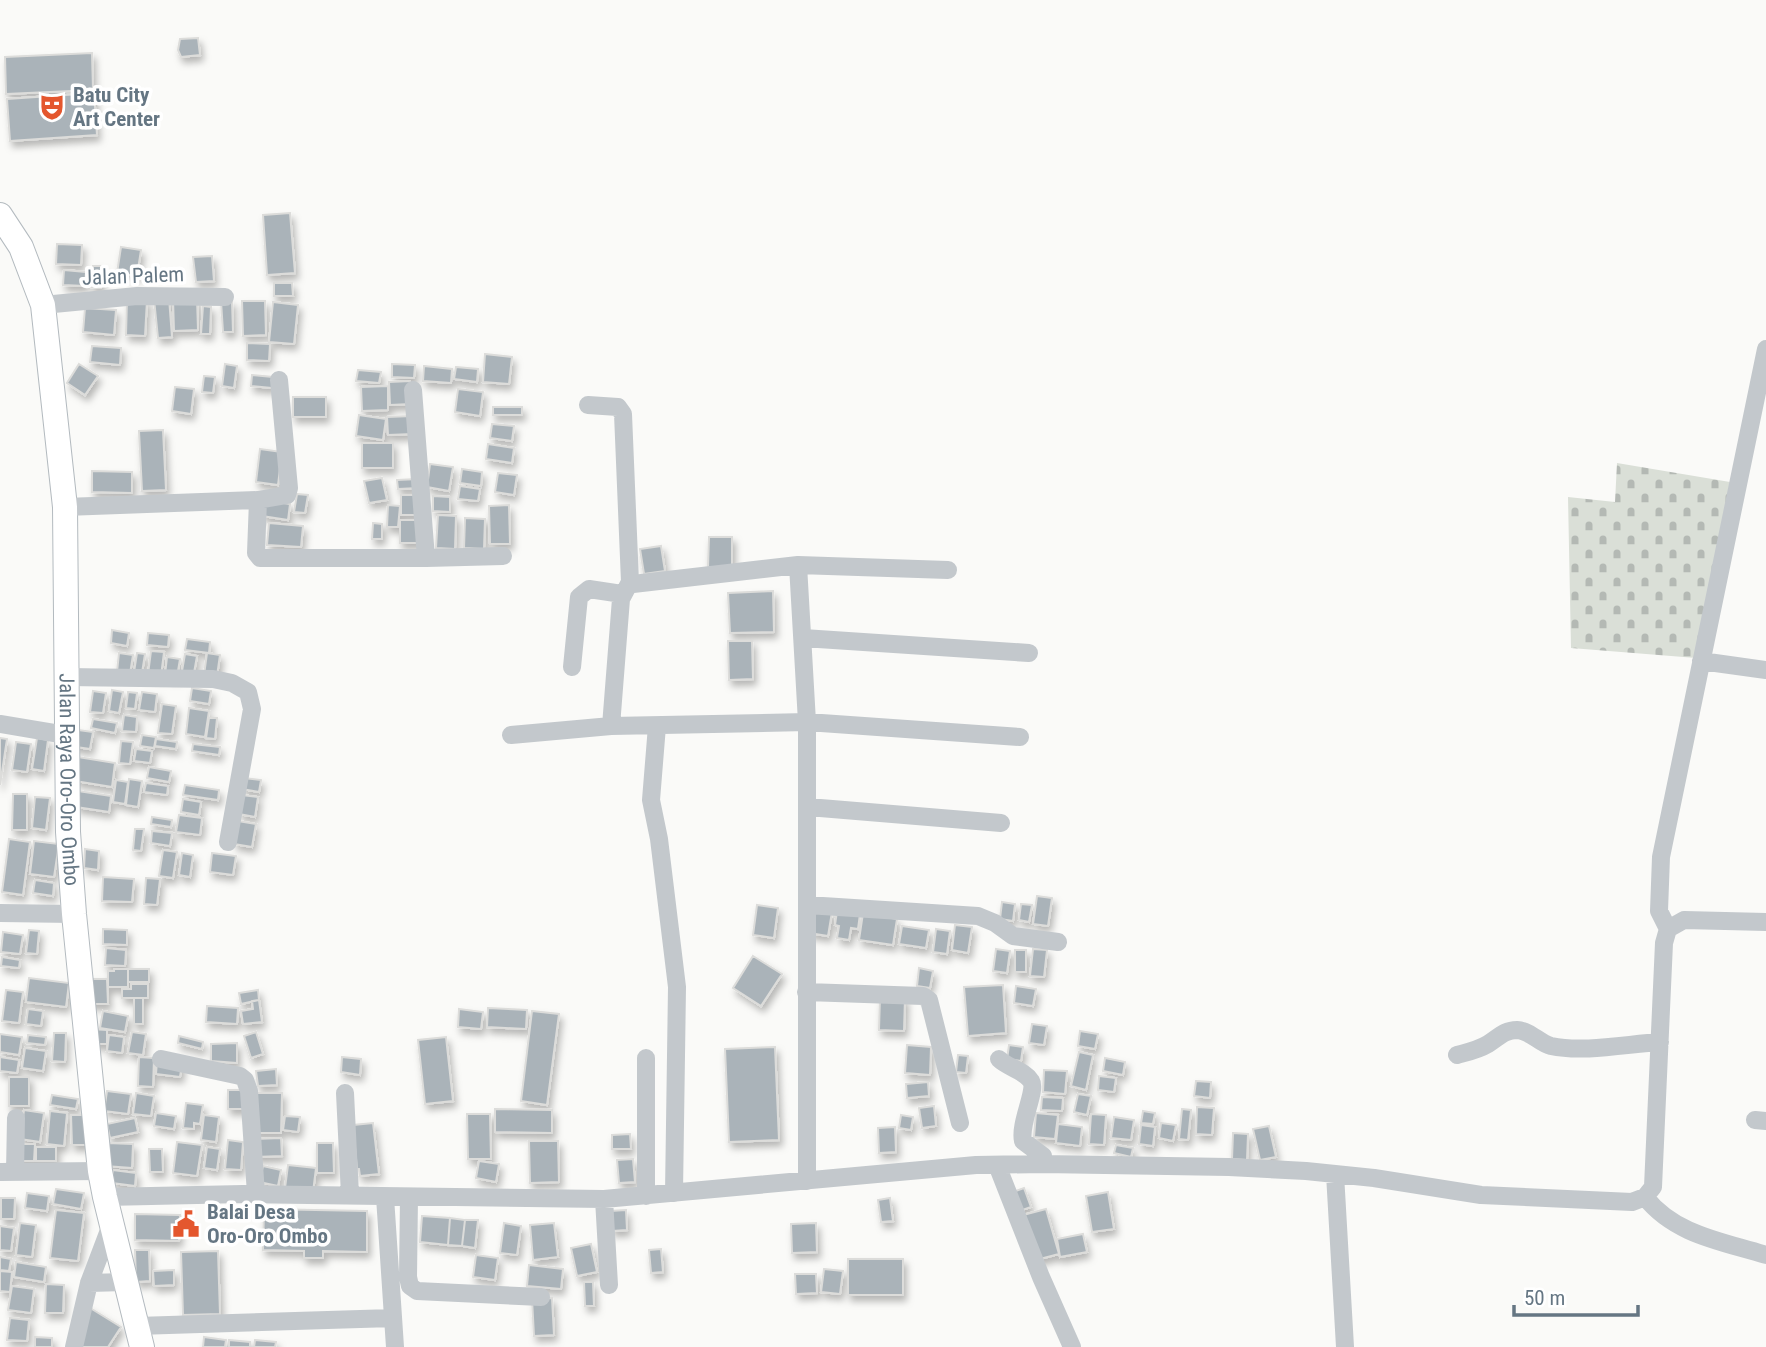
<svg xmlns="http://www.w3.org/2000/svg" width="1766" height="1347" viewBox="0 0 1766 1347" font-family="'Roboto Condensed',sans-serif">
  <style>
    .cemetery { fill: url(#cemetery-stones) }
    .building { fill: #aab3b9; stroke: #dcdcda; stroke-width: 2; filter: url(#shadow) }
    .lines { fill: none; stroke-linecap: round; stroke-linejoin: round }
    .secondary-casing { stroke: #b3babf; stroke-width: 26 }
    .minor { stroke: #c3c8cc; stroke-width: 18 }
    .secondary { stroke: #fff; stroke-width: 24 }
    .labels { text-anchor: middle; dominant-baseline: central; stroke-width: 7; stroke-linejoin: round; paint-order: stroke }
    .poi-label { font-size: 21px; font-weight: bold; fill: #657683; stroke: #fff; text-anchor: start }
    .street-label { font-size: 21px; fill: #657683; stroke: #fff }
  </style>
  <defs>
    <pattern id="cemetery-stones" width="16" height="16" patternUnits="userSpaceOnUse" patternTransform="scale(1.75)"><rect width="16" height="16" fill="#dadfd7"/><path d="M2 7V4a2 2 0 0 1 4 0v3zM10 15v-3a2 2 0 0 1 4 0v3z" fill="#b4b9b4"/></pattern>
    <filter id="shadow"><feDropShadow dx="3" dy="5.5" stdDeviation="3.5" flood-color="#0004"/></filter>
  </defs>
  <rect width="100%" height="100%" fill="#fafaf8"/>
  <!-- cemetery -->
  <path class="cemetery" d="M1617,463l113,19 -34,176 -125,-10 -3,-151 47,5z"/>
  <!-- building -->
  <path class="building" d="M198,38l2,17 -19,2 -3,-7 2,-11z
    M92,53l1,37 -87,4 -1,-37z
    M94,93l3,42 -87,6 -3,-42z
    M290,213l5,60 -28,2 -4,-60z
    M57,244l25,1 -1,20 -25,-1z
    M121,247l20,3 -4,26 -20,-3z
    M212,256l2,25 -18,1 -3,-25z
    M93,266h9l-1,22 -10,-1z
    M64,270l22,2 -1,14 -22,-1z
    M274,283h18l1,13h-19z
    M169,298l3,39 -14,1 -4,-39z
    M197,298l1,32 -24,1 -1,-32z
    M127,299l20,1 -2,36 -19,-1z
    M221,301h11l1,31h-10z
    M242,301h23l1,34 -23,1z
    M273,302l25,3 -4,39 -25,-2z
    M203,306l8,1 -1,27h-9z
    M85,308l31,2 -2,25 -31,-3z
    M247,343l23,1 -1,17 -22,-1z
    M92,346l29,2 -1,17 -30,-3z
    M485,354l27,3 -3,27 -26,-2z
    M79,364l19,12 -13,19 -18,-12z
    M225,364l12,2 -3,22 -12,-2z
    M392,364l23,1 -1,13 -22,-1z
    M424,366l28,3 -1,14 -28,-2z
    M456,367l22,2 -1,13 -23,-3z
    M358,370l23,2 -2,11 -23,-2z
    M252,375l21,2 -1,11 -21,-2z
    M204,376l11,1 -2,16 -11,-1z
    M410,381l1,23 -21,1 -1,-23z
    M388,386v24l-26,1 -1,-24z
    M175,387l19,2 -3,25 -19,-3z
    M458,389l25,3 -3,24 -25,-4z
    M293,397h33v20h-33z
    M493,407h29v8h-29z
    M359,415l27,4 -3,21 -27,-4z
    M412,416l1,18 -25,1 -1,-18z
    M492,424l22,2 -2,15 -22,-3z
    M163,430l3,60 -24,1 -3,-60z
    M362,443h31v25h-31z
    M488,444l26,4 -2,15 -26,-4z
    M260,449l22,3 -4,33 -22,-3z
    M430,464l23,3 -4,24 -22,-4z
    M462,469l20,3 -1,14 -21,-3z
    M92,471l40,1v21l-40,-1z
    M498,473l19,2 -3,20 -19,-3z
    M382,478l5,22 -18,3 -5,-22z
    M418,479l1,9 -21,1 -1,-9z
    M460,486l20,3 -2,12 -20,-2z
    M297,494l11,1 -3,18 -11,-1z
    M401,495h20v20h-20z
    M433,496l17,1v15l-17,-1z
    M264,500l26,4 -2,16 -26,-4z
    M388,505l12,1 -2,21h-11z
    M509,505l1,39h-20l-1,-38z
    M438,515l18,1 -1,33 -19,-1z
    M465,518l20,1 -1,30 -20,-1z
    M400,520h19v23h-19z
    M269,523l34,3 -2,21 -34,-2z
    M373,523l9,1v15h-10z
    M709,537h23v30h-24z
    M661,546l4,25 -21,3 -4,-25z
    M773,591l1,41 -44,1 -2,-40z
    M112,630l17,3 -2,13 -16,-3z
    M148,633l21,2 -1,12 -21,-2z
    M187,639l23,3 -1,11 -24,-3z
    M728,641h24l1,38 -24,1z
    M151,651l13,1 -3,24 -13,-2z
    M119,653l14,2 -3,19 -13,-2z
    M137,653l8,1 -3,19 -8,-1z
    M207,653l13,2 -3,21 -13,-1z
    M185,654l12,2 -3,17 -12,-2z
    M167,657l13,2 -3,18 -12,-2z
    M192,688l19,3 -2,13 -19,-3z
    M112,690l11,2 -4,21 -10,-2z
    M93,691l13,2 -3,20 -13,-1z
    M128,692l9,1 -2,16 -9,-1z
    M142,692l15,2 -2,18 -16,-2z
    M162,704l14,2 -4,28 -14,-1z
    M189,708l20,3 -4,26 -19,-3z
    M124,715l13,2 -1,15 -14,-1z
    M209,718h8l-2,21 -9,-1z
    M93,719l24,4 -2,10 -24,-5z
    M71,729l22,3 -3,17 -21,-3z
    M142,735l14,2 -2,11 -14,-2z
    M0,738l7,1 -7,46z
    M37,738l11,2 -4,31 -12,-2z
    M156,739l21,3 -1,7 -21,-3z
    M121,741l12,1 -3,22 -11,-1z
    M16,742l15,2 -4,28 -15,-2z
    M193,744l27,3 -1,8 -27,-4z
    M136,749l16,2 -2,12 -16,-2z
    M78,757l37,6 -3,24 -37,-6z
    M149,767l22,4 -2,11 -22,-4z
    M244,778l17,2 -2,12 -17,-3z
    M129,779l13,2 -4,26 -12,-2z
    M116,780l12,2 -3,22 -12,-2z
    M146,783l22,3 -1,9 -23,-3z
    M185,785l34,5 -1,10 -35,-5z
    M78,791l33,5 -2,16 -33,-5z
    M13,794h14v36h-15z
    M242,795l16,2 -3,20 -16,-3z
    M35,797l15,1 -4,32 -14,-2z
    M183,799l18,3 -2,13 -18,-3z
    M179,815l23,3 -2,17 -24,-3z
    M152,817l20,3 -1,7 -20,-3z
    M238,821l18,3 -4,23 -18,-3z
    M135,829h9l-3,22 -8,-1z
    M152,831l20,2 -2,13 -19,-3z
    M9,839l21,3 -7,53 -21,-3z
    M34,841l25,3 -5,33 -24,-3z
    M85,849l14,2 -1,19 -14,-2z
    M163,850l14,2 -4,26 -14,-2z
    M182,853l11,2 -3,22 -11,-2z
    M212,853l24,3 -3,19 -23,-3z
    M103,877l31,2 -2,23 -30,-1z
    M146,878l14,1 -3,26 -13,-1z
    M35,880l19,3 -1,13 -20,-3z
    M1037,896l15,2 -4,28 -15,-2z
    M1002,902l13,2 -2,17 -13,-2z
    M1021,904l11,1 -3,17 -10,-2z
    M757,905l21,3 -4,30 -21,-3z
    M813,909l19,3 -4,24 -19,-3z
    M837,911l23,3 -2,15 -7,-1 -2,12 -12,-2 2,-12 -4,-1z
    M863,913l34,6 -4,26 -34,-5z
    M955,925l17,2 -4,26 -16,-3z
    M902,926l27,4 -3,18 -27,-4z
    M103,929l24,1v15l-24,-1z
    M936,929l14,2 -3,23 -14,-2z
    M29,930l10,1 -2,23 -11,-1z
    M3,932l20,3 -3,19 -19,-2z
    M106,948l20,2 -1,16 -20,-1z
    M996,949l14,2 -3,22 -14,-2z
    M1033,949l14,1 -3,27 -14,-1z
    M1015,950h11v22h-11z
    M753,956l29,18 -21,32 -28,-18z
    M2,957l18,3 -1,8 -18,-2z
    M919,968l14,3 -3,17 -13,-2z
    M114,969h14v18h-20v-16h6z
    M128,969h21v13h-21z
    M29,978l40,5 -3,24 -40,-5z
    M86,979h21l1,25h-21z
    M131,984h17v14h-26v-9h9z
    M1003,985l3,48 -38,3 -4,-49z
    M1016,986l20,3 -3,17 -19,-3z
    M6,990l17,2 -4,31 -17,-2z
    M258,990l1,10 -18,4 -2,-11z
    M880,997l25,1 -1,33 -25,-1z
    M134,998h9v26h-9z
    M259,1000l3,22 -19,2 -2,-13 12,-2 -1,-8z
    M207,1006l31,2 -1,16 -31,-2z
    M488,1008l39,2 -1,19 -39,-2z
    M28,1009l15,2 -2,15 -15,-2z
    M459,1009l24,3 -2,17 -23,-2z
    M103,1011l25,5 -3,16 -25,-4z
    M532,1011l27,3 -12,91 -26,-4z
    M1032,1024l15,2 -3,19 -15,-2z
    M91,1029l16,1v14h-16z
    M1080,1031l18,3 -3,15 -17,-3z
    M132,1032l14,2 -3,21 -15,-2z
    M256,1032l7,22 -12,4 -7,-22z
    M54,1033h12l-1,29 -13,-1z
    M0,1034l22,3 -3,18 -19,-3z
    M28,1035l18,2 -1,8 -18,-2z
    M109,1035l15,2 -2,16 -15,-2z
    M179,1036l24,6 -1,7 -24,-6z
    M446,1037l7,64 -28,3 -7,-64z
    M237,1043v20l-26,-2v-17z
    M907,1045l24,2 -1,28 -25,-2z
    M1009,1045l14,2 -2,14 -14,-2z
    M775,1047l4,93 -50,2 -4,-93z
    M25,1048l21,3 -3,20 -21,-3z
    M1079,1052l14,3 -7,35 -15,-4z
    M958,1055l10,1 -2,17 -10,-1z
    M0,1057l19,3 -2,13 -17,-2z
    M139,1057l15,1 -1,29 -15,-1z
    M342,1057l19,2 -1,16 -19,-3z
    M1105,1058l20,4 -2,13 -20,-4z
    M157,1061l25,3 -2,13 -24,-3z
    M276,1069l1,16 -19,1 -2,-15z
    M1044,1070l23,1 -2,23 -22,-2z
    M1099,1076l17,2 -2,14 -16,-2z
    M9,1077h20v29h-20z
    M1196,1081l15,1 -1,16 -16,-2z
    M928,1082l1,14 -22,2 -1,-14z
    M228,1090h19l-1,19h-18z
    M107,1091l24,3 -3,20 -24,-3z
    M136,1093l18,3 -3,20 -18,-2z
    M253,1093h29l-1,40h-28z
    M1078,1094l13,2 -4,19 -13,-3z
    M52,1095l26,4 -2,10 -26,-4z
    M1042,1097l21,1 -1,13 -21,-1z
    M186,1103l17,2 -3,19 -6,-1v6l-11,-1z
    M934,1106l2,20 -14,2 -3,-20z
    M1197,1107l17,1 -2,27 -16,-1z
    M495,1109l57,1v23l-57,-1z
    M1182,1109l9,1 -3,30 -9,-1z
    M24,1110l20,3 -4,29 -20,-3z
    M50,1111l17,2 -3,33 -17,-2z
    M1143,1111l12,2 -2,11 -12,-1z
    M156,1113l20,3 -2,13 -20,-3z
    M1036,1113l22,2 -3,24 -21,-2z
    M467,1114h23l1,45h-23z
    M1091,1114l15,1 -2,30 -15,-1z
    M71,1115h17v30h-16z
    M204,1115l15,2 -3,25 -15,-2z
    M901,1115l12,2 -2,13 -12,-2z
    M285,1116l15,1 -2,15 -15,-2z
    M1114,1117l20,3 -3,20 -20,-2z
    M135,1118l3,14 -28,6 -3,-14z
    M373,1123l6,51 -19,2 -1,-7h-2l-4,-44z
    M1161,1123l15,2 -3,16 -14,-3z
    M1058,1124l24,3 -2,19 -24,-3z
    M1141,1125l14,2 -2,19 -14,-2z
    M1269,1126l7,31 -16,3 -7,-31z
    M895,1127l1,25 -17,1 -1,-25z
    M1233,1133l15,1 -1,26 -15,-1z
    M630,1134l1,15h-19v-14z
    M281,1138l1,18 -27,1 -1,-18z
    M228,1140l15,2 -2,28 -16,-1z
    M529,1141h29l1,41 -29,1z
    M177,1142l25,3 -5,31 -24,-3z
    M107,1143l26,1 -1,24 -27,-2z
    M317,1143h16l1,30h-17z
    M16,1144h19l-1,17h-19z
    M1116,1145l17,3 -2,9 -17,-4z
    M36,1147h20v14h-20z
    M207,1147l13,2 -3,21 -13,-2z
    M149,1149h13l1,23h-13z
    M633,1159l2,23 -16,1 -2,-23z
    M479,1161l20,3 -3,18 -20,-4z
    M288,1165l28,3 -3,24 -28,-4z
    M263,1166l18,4 -3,16 -19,-4z
    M113,1170l23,3 -1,13 -23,-3z
    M1024,1188l7,19 -14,5 -7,-19z
    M56,1189l28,4 -3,16 -28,-5z
    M1108,1192l6,37 -22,3 -6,-36z
    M27,1193l22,3 -2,15 -22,-3z
    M1,1198h14l-1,21h-13z
    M890,1198l3,23 -12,1 -3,-22z
    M264,1209l103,2v41l-44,-1v7h-19v-7l-41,-1z
    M1046,1209l13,45 -23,6 -13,-45z
    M56,1210l28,3 -6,48 -28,-3z
    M626,1210l1,20 -15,1 -2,-20z
    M135,1214l45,1 -1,26 -44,-1z
    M422,1216l28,2 -2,27 -28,-3z
    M450,1218l15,2 -3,26 -14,-1z
    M465,1220h13l-3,28 -13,-2z
    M20,1223l16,2 -4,32 -16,-2z
    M504,1223l17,3 -4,29 -17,-2z
    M554,1223l4,34 -25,3 -3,-35z
    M816,1223l1,29 -25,1 -1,-29z
    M0,1226l14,2 -3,23 -11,-1z
    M1083,1234l4,18 -27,5 -3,-18z
    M591,1244l6,28 -20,4 -6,-28z
    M661,1249l2,23 -12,1 -2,-23z
    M135,1250h14l1,31 -14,1z
    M218,1251l2,63 -37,1 -2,-63z
    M476,1255l22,3 -3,22 -22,-3z
    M0,1257l11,2 -2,12 -9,-1z
    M848,1259h55v36h-55z
    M16,1262l30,5 -2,15 -30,-5z
    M529,1265l34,4 -2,20 -34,-3z
    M824,1269l19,2 -3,23 -19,-2z
    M174,1270v15l-20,1 -1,-15z
    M0,1271l12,1 -2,20 -10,-1z
    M795,1274h21l1,19 -21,1z
    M584,1282h9l1,24h-9z
    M46,1284l18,1 -1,28h-18z
    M12,1286l22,3 -3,24 -23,-3z
    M552,1298l2,37 -20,1 -2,-37z
    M87,1306l34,21 -13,20h-33z
    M10,1318l19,2 -2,21 -20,-1z
    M35,1337l17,1v9h-17z
    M204,1337l22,3 -1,7h-22z
    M229,1340l21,2v5h-21z
    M255,1340l21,2 -1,5h-21z"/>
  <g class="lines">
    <defs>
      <g id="secondary">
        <path id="s1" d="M0,215l21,32 22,58 22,202 3,325 6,82 26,257 5,26 37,150"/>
      </g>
    </defs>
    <!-- secondary casing -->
    <use href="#secondary" class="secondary-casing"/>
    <!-- minor -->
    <path class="minor" d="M43,305l94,-9 88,1
      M588,405l30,2 5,7 7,168 3,2 165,-19
      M258,500l-2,53 4,5h166l-13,-168
      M65,507l193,-7 29,-5 2,-7 -10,-108
      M426,558l77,-2
      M803,638l226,15
      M1701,661l65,9
      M572,667l7,-70 10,-8 33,5
      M67,677l146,2 19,4 16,9 4,17 -24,133
      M0,724l66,11
      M611,726l196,-4 213,15
      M657,726l-6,74 8,39 18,148 -3,206
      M511,735l100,-9 10,-127 9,-17
      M808,807l193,16
      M807,905l171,11 17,7 18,13 45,6
      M0,913l74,1
      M1668,929l-9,-18 2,-54 105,-508
      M806,992l117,4 6,4 31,123
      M1457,1055c11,-3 21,-5 31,-11 10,-6 16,-14 29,-14 14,1 22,13 34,16 32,7 76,-2 109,-4
      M161,1059l79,17 5,4 4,11 7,103
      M999,1059c9,9 25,11 32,22 6,10 -12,42 -8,60l20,15v8
      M345,1093l5,102
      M1755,1120l11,1
      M997,1165l44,112 31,70
      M0,1172l100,-1
      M15,1172l1,-54
      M1335,1174l10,173
      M807,1181v-459l-9,-157 150,5
      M646,1196v-138
      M105,1197l138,-3 361,5 372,-34 67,-1 186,3 77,4 68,7 107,17 151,7 13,-5 8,-10 11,-244 4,-14 16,-9 82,2
      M385,1197l10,150
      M409,1197l-1,80 2,9 7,5 124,6
      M1645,1197c30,38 76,44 121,58
      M604,1199l5,86
      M89,1283l36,-1
      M137,1326l256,-8
      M74,1347l15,-64 22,-58"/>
    <!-- secondary -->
    <use href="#secondary" class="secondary"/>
  </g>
  <!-- icons -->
  <defs>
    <symbol id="theatre-bare" viewBox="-9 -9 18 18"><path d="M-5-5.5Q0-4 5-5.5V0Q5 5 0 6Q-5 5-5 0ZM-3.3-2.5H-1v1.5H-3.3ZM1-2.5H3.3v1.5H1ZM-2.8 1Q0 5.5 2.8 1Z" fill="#e4572e" stroke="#fff" stroke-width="2.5" paint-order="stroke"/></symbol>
    <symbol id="civic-bare" viewBox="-9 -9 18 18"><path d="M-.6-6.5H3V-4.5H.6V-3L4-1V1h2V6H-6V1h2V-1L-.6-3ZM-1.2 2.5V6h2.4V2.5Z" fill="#e4572e" stroke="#fff" stroke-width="2.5" paint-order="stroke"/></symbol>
  </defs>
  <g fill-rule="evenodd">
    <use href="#theatre-bare" x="33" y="88" width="38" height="38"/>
    <use href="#civic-bare" x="167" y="1205" width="38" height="38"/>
  </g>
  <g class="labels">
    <!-- poi labels -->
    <g class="poi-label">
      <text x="73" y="95">Batu City<tspan x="73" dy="24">Art Center</tspan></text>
      <text x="207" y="1212">Balai Desa<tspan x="207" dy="24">Oro-Oro Ombo</tspan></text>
    </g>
    <!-- street labels -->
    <g class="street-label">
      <text transform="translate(133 276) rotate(-2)">Jalan Palem</text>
      <text stroke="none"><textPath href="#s1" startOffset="576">Jalan Raya Oro-Oro Ombo</textPath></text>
    </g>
  </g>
  <!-- scale -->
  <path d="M1514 1305v10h124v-10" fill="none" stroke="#657683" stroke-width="3.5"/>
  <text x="1524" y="1305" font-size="21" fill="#657683" stroke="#ffffff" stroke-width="5" paint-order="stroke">50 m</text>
</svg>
